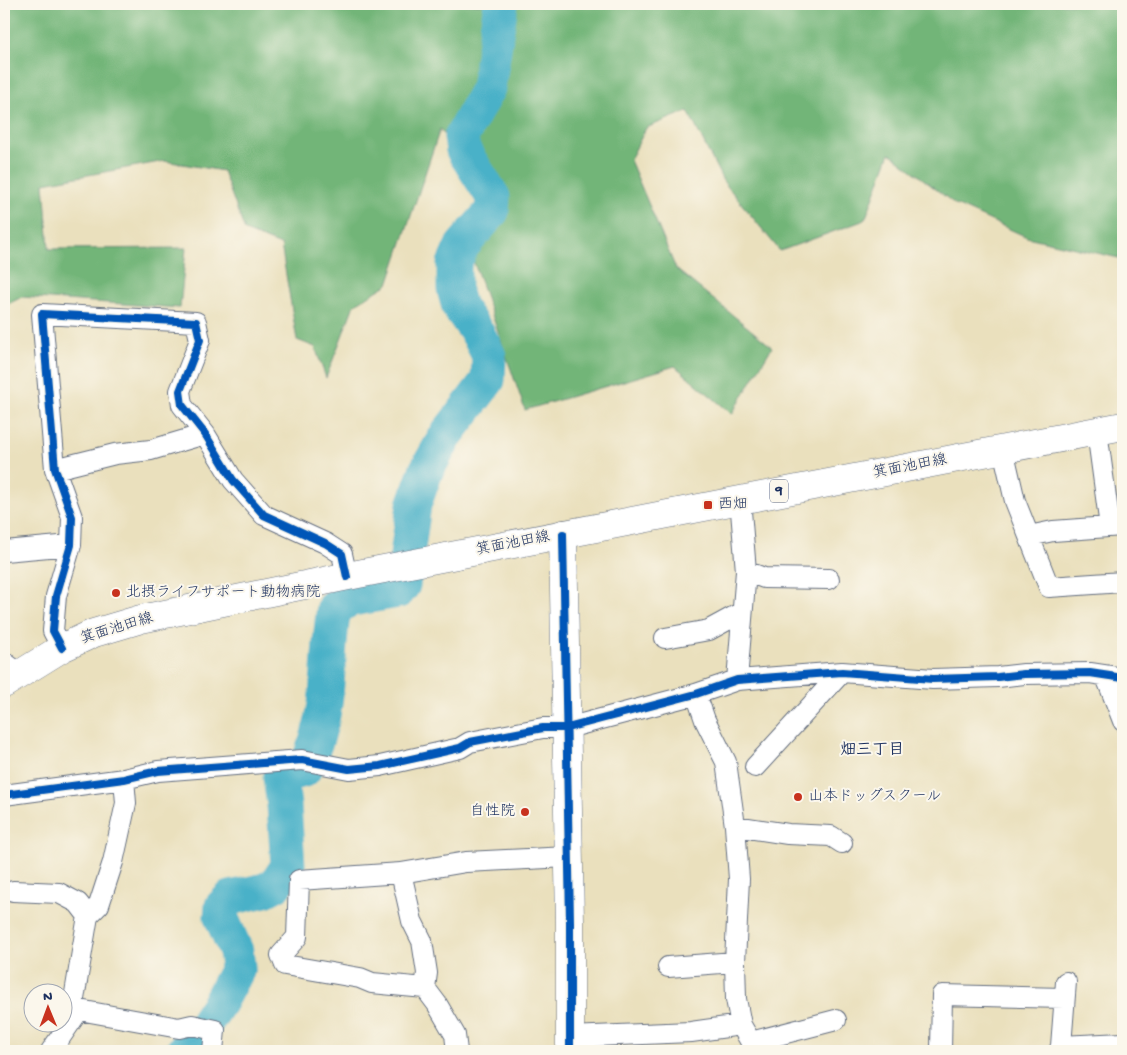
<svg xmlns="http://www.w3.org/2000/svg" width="1127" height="1055" viewBox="0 0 1127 1055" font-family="'Gochi Hand','Klee One',sans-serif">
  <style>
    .forest { fill: #72b578; stroke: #46726b }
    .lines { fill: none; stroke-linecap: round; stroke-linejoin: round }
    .river { stroke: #49b1c8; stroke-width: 35 }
    .street-casing { stroke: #636d7f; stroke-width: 22 }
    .secondary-casing { stroke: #636d7f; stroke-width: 29 }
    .primary-casing { stroke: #636d7f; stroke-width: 29 }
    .street { stroke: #fff; stroke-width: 20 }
    .secondary { stroke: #fff; stroke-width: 28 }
    .primary { stroke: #fff; stroke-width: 28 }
    .cycleway-casing { stroke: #fbf7ec; stroke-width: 11 }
    .cycleway { stroke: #0057b8; stroke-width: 8 }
    .poi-dot { fill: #c8321e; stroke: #fbf7ec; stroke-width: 2 }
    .labels { text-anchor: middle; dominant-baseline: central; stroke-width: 4; stroke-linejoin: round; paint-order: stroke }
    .shield { fill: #fbf7ec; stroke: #5e6b89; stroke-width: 1 }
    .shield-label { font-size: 14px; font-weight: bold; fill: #1b2f5e }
    .street-label { font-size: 15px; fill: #1b2f5e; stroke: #fbf7ec }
    .poi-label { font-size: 15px; fill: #1b2f5e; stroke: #fbf7ec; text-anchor: start }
    .neighbourhood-label { font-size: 16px; font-weight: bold; fill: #1b2f5e; stroke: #fbf7ec }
  </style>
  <rect width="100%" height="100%" fill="#fbf7ec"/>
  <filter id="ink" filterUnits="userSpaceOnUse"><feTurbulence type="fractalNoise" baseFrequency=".02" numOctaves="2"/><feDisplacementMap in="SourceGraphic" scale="10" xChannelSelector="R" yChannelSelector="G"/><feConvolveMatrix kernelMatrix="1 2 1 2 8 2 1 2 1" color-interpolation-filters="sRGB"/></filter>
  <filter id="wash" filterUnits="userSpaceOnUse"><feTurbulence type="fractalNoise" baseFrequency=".0096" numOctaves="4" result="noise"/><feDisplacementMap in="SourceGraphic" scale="20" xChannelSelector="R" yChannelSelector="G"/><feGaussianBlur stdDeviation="1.12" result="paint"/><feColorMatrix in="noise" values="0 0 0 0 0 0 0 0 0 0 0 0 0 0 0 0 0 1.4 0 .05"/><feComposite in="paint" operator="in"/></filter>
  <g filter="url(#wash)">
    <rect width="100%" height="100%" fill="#eae0bd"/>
    <!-- forest -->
    <path class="forest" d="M4,4h1119v255l-96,-22 -71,-32 -66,-52 -25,67 -85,31 -57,-70 -35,-70 -42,17 -16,32 46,109 96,78 -40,67 -57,-48 -150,44 -52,-150 14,-70 -47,-61 -52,155 -34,21 -28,73 -11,-31 -18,-7 -16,-95 -36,-14 -22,-60 -58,-10 -121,22 5,66 137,-1 -6,60 -158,-11 -18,9z"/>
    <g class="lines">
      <!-- river -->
      <path class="river" d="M183,1051l13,-13 23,-35 19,-36 -2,-16 -15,-34 1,-11 8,-8 35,-8 11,-6 12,-18 -4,-61 -4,-28 24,-7c10,-20 18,-44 21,-66 4,-33 4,-65 9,-97l18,-8 46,-8 5,-6 11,-80 12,-34 21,-37 41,-54 1,-24 -11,-22 -19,-27 -5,-18v-25l8,-18 30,-35 1,-14 -30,-47 -2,-13 27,-49 13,-84"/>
    </g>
  </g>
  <g filter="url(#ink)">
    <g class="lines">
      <defs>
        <path id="street" d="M1097,431l13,96
          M1003,449l12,52 34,86 74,-5
          M55,469l60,-15 36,-4 54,-16
          M1029,536l24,-5 69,-5
          M4,551l67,-6
          M746,571l18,7 65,1
          M665,638l44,-8 33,-18
          M62,648l-9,-17 3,-35 15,-51 1,-28 -17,-48 -13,-155 154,8 4,18 -20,51 2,14 23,29 28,46 31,35 61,28 17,11 5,23
          M4,662l16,12
          M1106,677l17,44
          M737,680l9,-109 -6,-72
          M696,694l9,26 21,42 9,64 4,53 -4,83 1,37 5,26 15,26
          M755,767l87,-95
          M4,795l120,-16 34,-8 144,-11 47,9 31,-3 80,-18 10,-6 73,-14h24l129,-34 41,-14 105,-8 91,7 65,-2 26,-3 66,-1 33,5
          M735,826l53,8 43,2 11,7
          M401,873l11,48 10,20 5,32 -2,15 -53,-5 -12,-5 -75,-13 -4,-10 16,-18 2,-57 102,-7 65,-11 102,-5
          M13,891l46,2 19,10 10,13
          M668,967l67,-5
          M425,988l12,16 18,31 2,16
          M79,1010l-6,-5 15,-89 11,-11 14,-43 13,-59 -2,-24
          M570,1037l121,-5 50,-7
          M751,1042l85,-22
          M1061,1046l5,-64
          M51,1051l28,-41 100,18 13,-3 23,5 -2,21
          M941,1051l1,-56 122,3
          M1059,1051l2,-5 62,-3"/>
        <path id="secondary" d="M563,534l7,388v129"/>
        <path id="primary" d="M4,684l58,-36 32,-15 47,-14 217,-45 765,-148"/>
      </defs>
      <!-- street casing -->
      <use href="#street" class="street-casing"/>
      <!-- secondary casing -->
      <use href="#secondary" class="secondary-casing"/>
      <!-- primary casing -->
      <use href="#primary" class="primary-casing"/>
      <!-- street -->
      <use href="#street" class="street"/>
      <!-- secondary -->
      <use href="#secondary" class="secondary"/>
      <!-- primary -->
      <use href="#primary" class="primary"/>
      <defs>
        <path id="cycleway" d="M563,534l7,388v129
          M62,648l-9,-17 3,-35 15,-51 1,-28 -17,-48 -13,-155 154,8 4,18 -20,51 2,14 23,29 28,46 31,35 61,28 17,11 5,23
          M4,795l120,-16 34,-8 144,-11 47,9 31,-3 80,-18 10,-6 73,-14h24l129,-34 41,-14 105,-8 91,7 65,-2 26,-3 66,-1 33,5"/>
      </defs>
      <!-- cycleway casing -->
      <use href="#cycleway" class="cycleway-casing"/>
      <!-- cycleway -->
      <use href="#cycleway" class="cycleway"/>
    </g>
  </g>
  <!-- markers -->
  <g class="poi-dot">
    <rect x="703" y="500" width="10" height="10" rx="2.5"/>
    <circle cx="116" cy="593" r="5"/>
    <circle cx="798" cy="797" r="5"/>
    <circle cx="525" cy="812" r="5"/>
  </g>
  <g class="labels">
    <!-- shield labels -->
    <rect class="shield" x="770" y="479.5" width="18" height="23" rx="4"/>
    <g class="shield-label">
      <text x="779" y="491">9</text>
    </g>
    <!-- street labels -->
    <g class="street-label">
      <text transform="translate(910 467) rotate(-11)">箕面池田線</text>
      <text transform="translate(513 544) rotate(-11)">箕面池田線</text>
      <text transform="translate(117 629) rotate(-17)">箕面池田線</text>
    </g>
    <!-- poi labels -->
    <g class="poi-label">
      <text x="718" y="505">西畑</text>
      <text x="126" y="593">北摂ライフサポート動物病院</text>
      <text x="808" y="797">山本ドッグスクール</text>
      <text x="515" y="812" text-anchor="end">自性院</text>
    </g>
    <!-- neighbourhood labels -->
    <g class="neighbourhood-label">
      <text x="872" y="751">畑三丁目</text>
    </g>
  </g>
  <!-- margin -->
  <rect width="1127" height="1055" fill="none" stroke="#fbf7ec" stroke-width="20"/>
  <!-- north arrow -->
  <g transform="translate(48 1008) rotate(359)"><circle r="24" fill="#fbf7ec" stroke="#a1a7b3"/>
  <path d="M0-4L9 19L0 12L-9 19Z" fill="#c8321e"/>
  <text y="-8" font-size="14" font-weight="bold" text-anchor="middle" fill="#1b2f5e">N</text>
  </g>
</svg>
